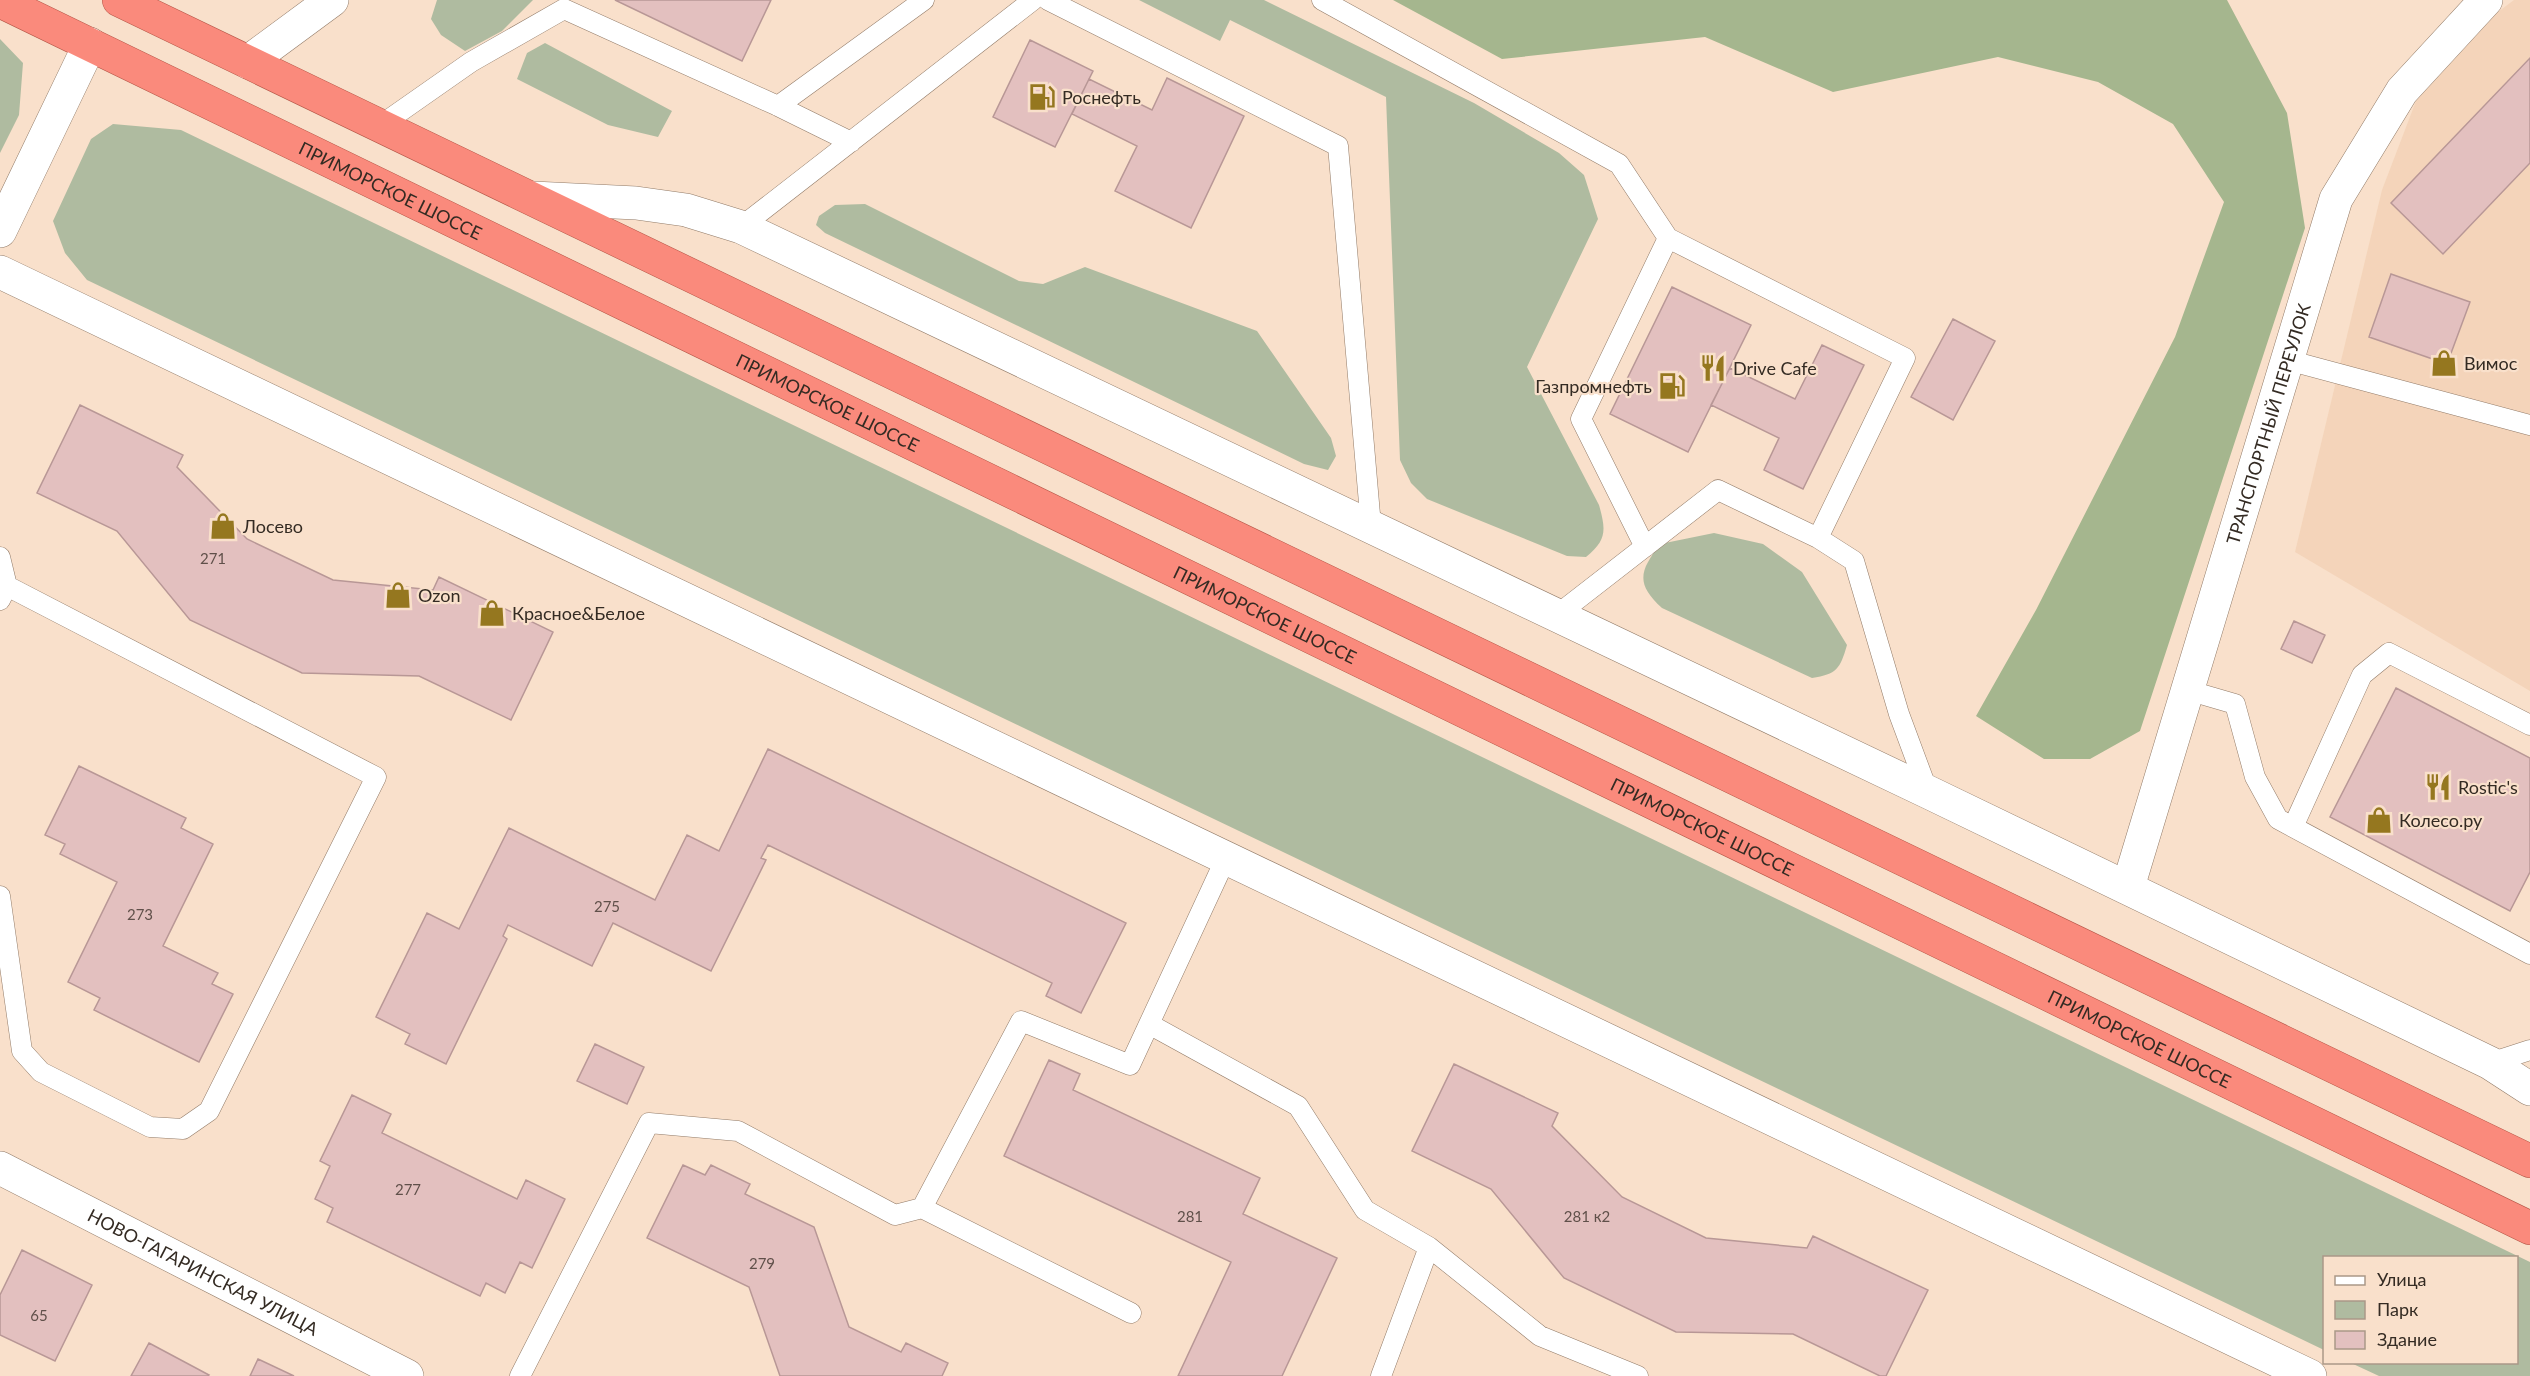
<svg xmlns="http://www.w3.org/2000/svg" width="2530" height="1376" viewBox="0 0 2530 1376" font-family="Lato,sans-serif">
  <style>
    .built { fill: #f4d4ba }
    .green { fill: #afbba0 }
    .forest { fill: #a5b68e }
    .building { fill: #e3c0bf; stroke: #b89796; stroke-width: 1.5 }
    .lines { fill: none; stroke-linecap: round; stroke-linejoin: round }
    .service-casing { stroke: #927b68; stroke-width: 21 }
    .minor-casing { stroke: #927b68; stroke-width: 34 }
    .trunk-casing { stroke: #b45647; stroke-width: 34 }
    .service { stroke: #fff; stroke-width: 20 }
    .minor { stroke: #fff; stroke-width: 33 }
    .trunk { stroke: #fa8a7c; stroke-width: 33 }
    .labels { text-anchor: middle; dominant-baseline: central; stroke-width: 4.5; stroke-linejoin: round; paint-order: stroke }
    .number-label { font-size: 15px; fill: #60504a }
    .poi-label { font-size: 18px; fill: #342b23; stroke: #f9e0cb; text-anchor: start }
    .street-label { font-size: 18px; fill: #342b23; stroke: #f9e0cb }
  </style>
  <rect width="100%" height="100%" fill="#f9e0cb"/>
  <!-- built -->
  <path class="built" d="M2514,0h16v691l-235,-139 87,-362 34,-89 82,-89z"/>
  <!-- green -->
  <path class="green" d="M437,0h96l-31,31 -37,20 -24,-16 -10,-16z
    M1139,0h125l210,103 85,50 25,22 14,44 -71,148 72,138c7,25 8,35 -13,52l-19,-1 -140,-57 -16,-16 -11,-23 -14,-363 -156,-77 -10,21z
    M0,39l23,24 -4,52 -19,38z
    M545,43l127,68 -14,26 -50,-12 -91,-46 10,-26z
    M113,124l68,6 2349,1132v114h-151l-28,-13 165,-1v-104h-192v92l-2237,-1070 -22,-27 -12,-32 38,-82z
    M865,204l154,77 24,3 42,-17 172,64 74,107 5,18 -8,14 -24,-6 -479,-231 -9,-8 3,-9 16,-11z
    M1714,533l49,11 39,28 45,73c-7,24 -10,29 -35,33l-150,-70c-27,-25 -22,-37 -2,-64z"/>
  <!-- forest -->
  <path class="forest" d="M1393,0h834l60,113 18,115 -165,503 -50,28h-46l-68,-43 60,-106 139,-273 49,-135 -51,-78 -75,-42 -100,-25 -165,35 -128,-55 -203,22z"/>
  <!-- building -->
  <path class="building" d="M615,0h156l-29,61z
    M1030,40l63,31 -38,76 -62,-30z
    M2530,58v105l-87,91 -52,-51z
    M1167,78l77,38 -53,112 -76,-37 22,-45 -65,-32 17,-35 63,31z
    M2391,274l79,28 -23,62 -78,-27z
    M1672,287l79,38 -63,127 -78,-38z
    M1953,319l42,22 -42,79 -42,-23z
    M1822,345l42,20 -61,124 -39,-19 15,-32 -68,-33 19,-37 65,31z
    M80,405l103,50 -6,12 70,72 86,41 100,10 6,-13 114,55 -42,88 -92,-44 -117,-3 -112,-53 -73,-89 -80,-38z
    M2294,621l31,14 -13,28 -31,-14z
    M2396,688l134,70v114l-20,39 -180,-94z
    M768,749l358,174 -45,90 -35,-17 6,-13 -284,-138 -7,13 5,2 -55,111 -98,-48 -21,43 -84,-41 -5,11 4,3 -61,125 -41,-20 5,-10 -34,-17 51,-104 32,16 50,-101 146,72 32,-65 32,16z
    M79,766l107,52 -5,10 32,16 -50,102 55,27 -6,11 21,10 -34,68 -105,-52 6,-12 -32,-16 49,-100 -57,-28 5,-10 -20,-9z
    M595,1044l49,23 -17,37 -50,-23z
    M1049,1060l31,14 -7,16 187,88 -17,36 94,44 -55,118h-104l53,-114 -227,-106z
    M1454,1064l104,49 -6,13 70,71 84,41 101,10 6,-12 115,54 -42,86h-6l-87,-42 -117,-2 -112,-54 -73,-89 -79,-38z
    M352,1095l39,19 -9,19 135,66 9,-19 39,19 -33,69 -12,-6 -15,31 -19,-10 -6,13 -153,-74 6,-14 -18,-9 15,-33 -10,-5z
    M683,1165l22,10 6,-10 39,19 -5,10 69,33 35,100 52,25 5,-9 42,20 -6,13h-162l-31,-89 -102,-49z
    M22,1250l70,35 -37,76 -55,-26v-40z
    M149,1343l60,32 -1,1h-77z
    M258,1359l36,17h-44z"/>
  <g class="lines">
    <defs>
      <path id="service" d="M1048,0l290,146 33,380
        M1322,0l297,164 49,74 237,120 -87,180
        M778,106l146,-106
        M381,125l90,-63 93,-53 214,97 73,36
        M741,227l292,-227
        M2287,360l243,65
        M1645,547l-64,-128 87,-181
        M0,557l7,29 -7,14
        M1557,615l161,-125 100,48 36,23 45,153 29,78
        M2187,690l48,14 20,73 23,42 252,135
        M2293,827l69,-152 27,-22 141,72
        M1226,858l-77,166 149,82 67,104 64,37 -48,129
        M0,896l22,155 19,21 109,55 33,2 26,-18 167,-334 -369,-191
        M2490,1063l40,-13
        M922,1208l209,105
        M1429,1247l111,89 98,40
        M520,1376l129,-253 89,8 157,84 27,-7 99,-187 109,44 19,-41"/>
      <g id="minor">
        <path d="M248,62l84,-62"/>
        <path d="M533,198l103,5 50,7 55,17 1187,565 562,271 40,26"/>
        <path d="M0,231l90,-187"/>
        <path d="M0,272l2310,1104"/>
        <path id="s1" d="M2128,887l208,-688 66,-108 84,-91"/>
        <path id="s2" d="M0,1168l407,208"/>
      </g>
      <g id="trunk">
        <path d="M119,0l2411,1161"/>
        <path id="s3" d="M0,1l2530,1227"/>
      </g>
    </defs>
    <!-- service casing -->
    <use href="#service" class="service-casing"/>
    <!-- minor casing -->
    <use href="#minor" class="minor-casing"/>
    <!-- trunk casing -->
    <use href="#trunk" class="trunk-casing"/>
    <!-- service -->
    <use href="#service" class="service"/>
    <!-- minor -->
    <use href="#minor" class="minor"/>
    <!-- trunk -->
    <use href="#trunk" class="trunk"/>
  </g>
  <!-- icons -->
  <defs>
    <symbol id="fuel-bare" viewBox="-9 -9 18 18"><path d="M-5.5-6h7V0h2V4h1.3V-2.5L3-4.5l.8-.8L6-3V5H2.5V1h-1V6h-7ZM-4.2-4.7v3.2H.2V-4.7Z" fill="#95771f" stroke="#f9e0cb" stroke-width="2.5" paint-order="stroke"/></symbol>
    <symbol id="shop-bare" viewBox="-9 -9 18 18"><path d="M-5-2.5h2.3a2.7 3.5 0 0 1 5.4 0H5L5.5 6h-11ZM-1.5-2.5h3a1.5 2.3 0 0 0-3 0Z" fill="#95771f" stroke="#f9e0cb" stroke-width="2.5" paint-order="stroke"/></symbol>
    <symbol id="restaurant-bare" viewBox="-9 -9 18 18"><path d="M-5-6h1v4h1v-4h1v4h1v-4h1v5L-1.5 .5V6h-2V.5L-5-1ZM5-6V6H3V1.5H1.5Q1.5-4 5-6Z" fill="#95771f" stroke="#f9e0cb" stroke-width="2.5" paint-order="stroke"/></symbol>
  </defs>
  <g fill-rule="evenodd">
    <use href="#fuel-bare" x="1023" y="78" width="38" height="38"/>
    <use href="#shop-bare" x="2425" y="344" width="38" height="38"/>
    <use href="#restaurant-bare" x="1694" y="349" width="38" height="38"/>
    <use href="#fuel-bare" x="1653" y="367" width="38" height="38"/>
    <use href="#shop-bare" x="204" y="507" width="38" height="38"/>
    <use href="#shop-bare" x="379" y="576" width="38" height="38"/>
    <use href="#shop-bare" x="473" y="594" width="38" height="38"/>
    <use href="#restaurant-bare" x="2419" y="768" width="38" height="38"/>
    <use href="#shop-bare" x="2360" y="801" width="38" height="38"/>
  </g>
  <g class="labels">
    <!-- number labels -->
    <g class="number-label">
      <text x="213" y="558">271</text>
      <text x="607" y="906">275</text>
      <text x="140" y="914">273</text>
      <text x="408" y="1189">277</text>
      <text x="1190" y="1216">281</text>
      <text x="1587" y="1216">281 к2</text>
      <text x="762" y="1263">279</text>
      <text x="39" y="1315">65</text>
    </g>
    <!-- poi labels -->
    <g class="poi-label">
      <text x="1062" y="97">Роснефть</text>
      <text x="2464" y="363">Вимос</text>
      <text x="1733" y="368">Drive Cafe</text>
      <text x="1652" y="386" text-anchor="end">Газпромнефть</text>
      <text x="243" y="526">Лосево</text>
      <text x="418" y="595">Ozon</text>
      <text x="512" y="613">Красное&amp;Белое</text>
      <text x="2458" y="787">Rostic's</text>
      <text x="2399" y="820">Колесо.ру</text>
    </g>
    <!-- street labels -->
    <g class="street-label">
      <text stroke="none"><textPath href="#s3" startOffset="434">ПРИМОРСКОЕ ШОССЕ</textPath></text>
      <text stroke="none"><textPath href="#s3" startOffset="920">ПРИМОРСКОЕ ШОССЕ</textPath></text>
      <text stroke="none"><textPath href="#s1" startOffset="484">ТРАНСПОРТНЫЙ ПЕРЕУЛОК</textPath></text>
      <text stroke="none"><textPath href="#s3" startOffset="1406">ПРИМОРСКОЕ ШОССЕ</textPath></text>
      <text stroke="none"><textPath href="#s3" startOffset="1892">ПРИМОРСКОЕ ШОССЕ</textPath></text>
      <text stroke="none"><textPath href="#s3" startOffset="2378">ПРИМОРСКОЕ ШОССЕ</textPath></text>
      <text stroke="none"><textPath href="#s2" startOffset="228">НОВО-ГАГАРИНСКАЯ УЛИЦА</textPath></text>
    </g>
  </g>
  <!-- legend -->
  <rect x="2323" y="1256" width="195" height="108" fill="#f9e0cb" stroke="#aa9888" stroke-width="1.5"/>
  <rect x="2335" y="1276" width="30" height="9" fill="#ffffff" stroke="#aa9888" stroke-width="1.5"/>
  <text x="2377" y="1286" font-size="18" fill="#342b23">Улица</text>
  <rect x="2335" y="1301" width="30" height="18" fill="#afbba0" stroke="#aa9888" stroke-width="1.5"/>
  <text x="2377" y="1316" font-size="18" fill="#342b23">Парк</text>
  <rect x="2335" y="1331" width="30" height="18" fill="#e3c0bf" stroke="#aa9888" stroke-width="1.5"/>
  <text x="2377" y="1346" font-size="18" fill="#342b23">Здание</text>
</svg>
